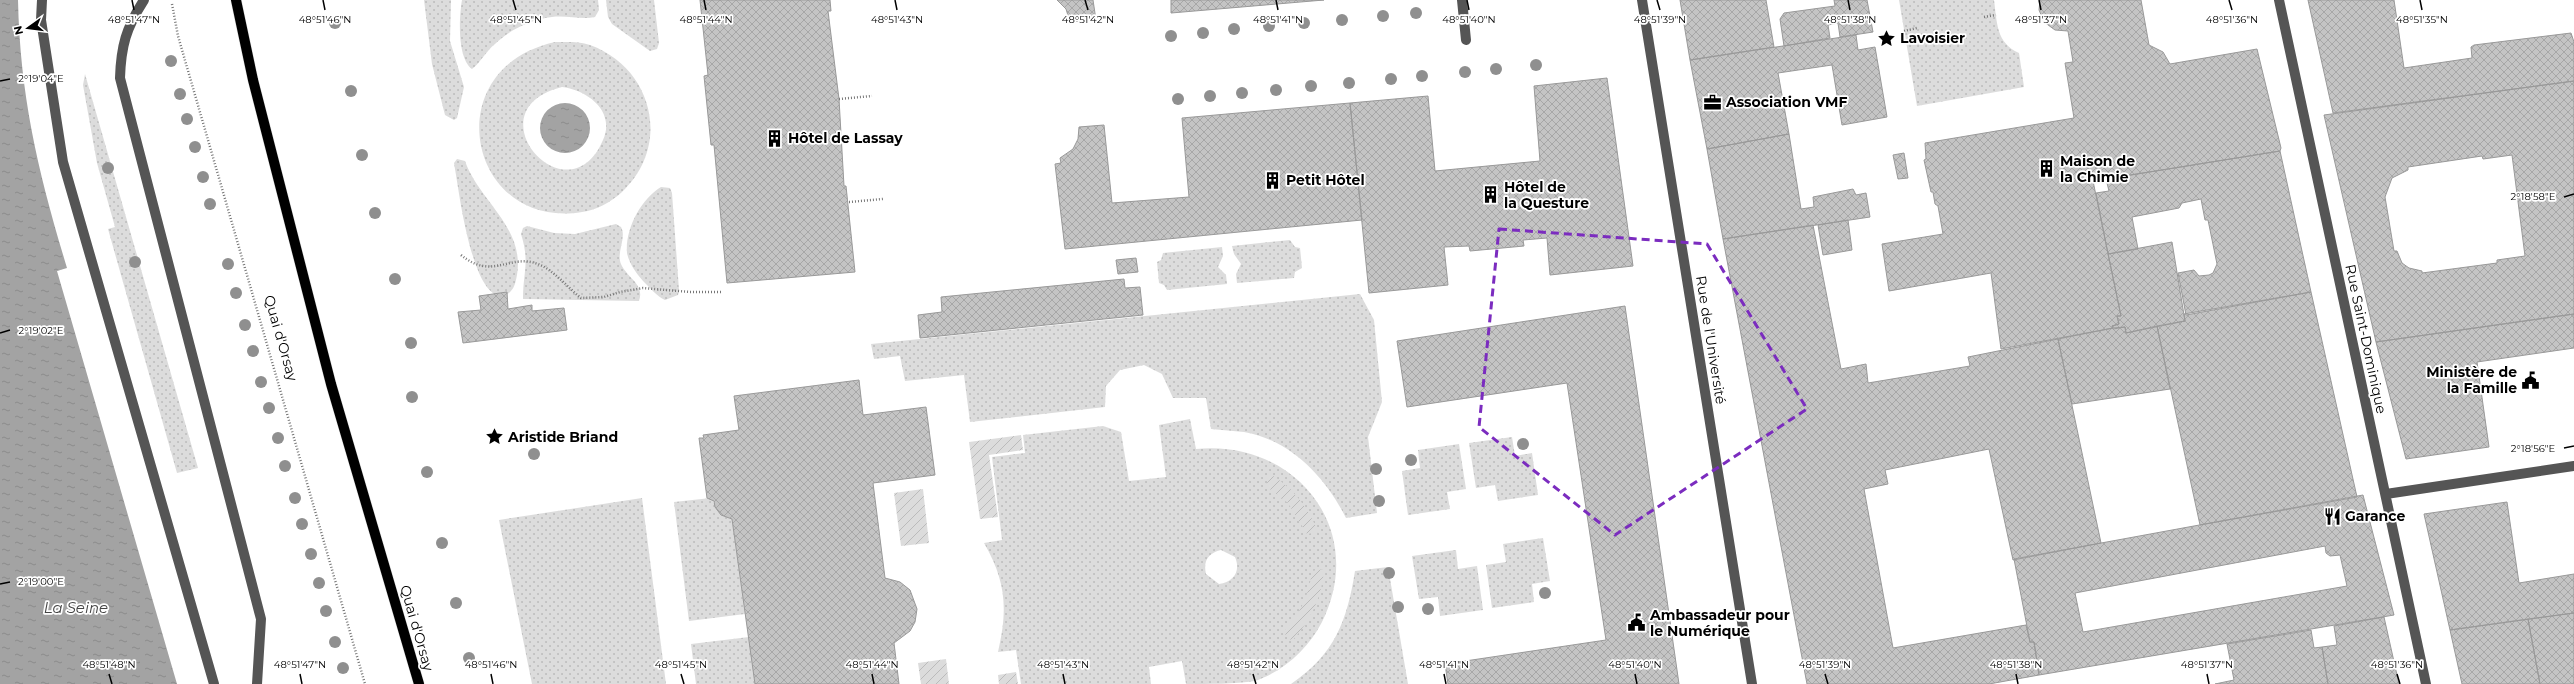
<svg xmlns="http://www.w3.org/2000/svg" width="2574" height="684" viewBox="0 0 2574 684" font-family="Montserrat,sans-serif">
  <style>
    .grass { fill: url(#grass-dots); fill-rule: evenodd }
    .garden { fill: url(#garden-furrows) }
    .water { fill: url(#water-ripples) }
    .building { fill: url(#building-cross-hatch); stroke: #999; fill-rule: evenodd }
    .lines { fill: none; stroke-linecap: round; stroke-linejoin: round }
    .major-casing { stroke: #dbdbdb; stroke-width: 11 }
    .path { stroke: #777; stroke-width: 2.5; stroke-dasharray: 1 2; stroke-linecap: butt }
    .minor { stroke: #555; stroke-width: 10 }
    .major { stroke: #000; stroke-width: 10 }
    .tree { fill: #8f8f8f }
    .marked { fill: none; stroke: #7b2cbf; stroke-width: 3; stroke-dasharray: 8 5; stroke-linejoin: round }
    .ticks { fill: none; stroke: #000; stroke-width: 1.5 }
    .labels { text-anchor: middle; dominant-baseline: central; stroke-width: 3.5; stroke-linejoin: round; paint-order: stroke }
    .poi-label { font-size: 14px; font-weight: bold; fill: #000; stroke: #fff; text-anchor: start }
    .street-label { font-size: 14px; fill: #000; stroke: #fff }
    .water-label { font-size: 15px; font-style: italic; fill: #444; stroke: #fff }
    .ticks-label { font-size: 10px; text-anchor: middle; fill: #000; stroke: #fff; stroke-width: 3.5; stroke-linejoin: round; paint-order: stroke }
  </style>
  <defs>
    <pattern id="grass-dots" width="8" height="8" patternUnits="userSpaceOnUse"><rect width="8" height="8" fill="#dcdcdc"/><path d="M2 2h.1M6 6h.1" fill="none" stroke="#bbb" stroke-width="1.8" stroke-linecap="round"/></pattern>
    <pattern id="garden-furrows" width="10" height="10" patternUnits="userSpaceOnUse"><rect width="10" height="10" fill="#dcdcdc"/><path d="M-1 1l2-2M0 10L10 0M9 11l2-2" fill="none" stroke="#bbb"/></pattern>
    <pattern id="water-ripples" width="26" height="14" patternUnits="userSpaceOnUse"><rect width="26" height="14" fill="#a3a3a3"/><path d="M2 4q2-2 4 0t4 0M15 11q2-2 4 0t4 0" fill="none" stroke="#8b8b8b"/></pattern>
    <pattern id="building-cross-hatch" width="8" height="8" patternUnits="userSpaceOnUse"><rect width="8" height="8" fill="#c4c4c4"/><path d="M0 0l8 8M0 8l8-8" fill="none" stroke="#a7a7a7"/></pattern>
  </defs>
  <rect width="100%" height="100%" fill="#fff"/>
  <!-- grass -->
  <path class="grass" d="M424,0h27l-1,41 14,46 -7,31 -3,2 -9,-5 -13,-51z
    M462,0h136l1,10 -4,7c-13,3 -29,-2 -43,0 -20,2 -43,13 -57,27 -9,7 -14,18 -23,25 -15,-11 -13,-52 -10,-69z
    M606,0h48l5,43 -2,6 -7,2 -38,-27 -4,-7z
    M1899,0h95c3,22 2,43 25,53l5,34 -107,19z
    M555,42c11,0 24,-1 35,3 63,23 82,100 32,147 -11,10 -25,18 -40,20 -113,19 -148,-143 -27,-170zM562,87c25,3 54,24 41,53 -35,82 -134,-30 -41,-53z
    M85,74l113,394 -21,5 -69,-244 7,-2 -18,-64 -14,-78z
    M457,159l8,2c14,40 60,66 52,114 -2,10 -3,15 -11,20 -3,0 -7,1 -9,0 -25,-8 -37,-96 -41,-120l-2,-12z
    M661,187l9,1 2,5 7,97 -1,5 -13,5c-8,-4 -13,-10 -19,-16 -8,-8 -17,-20 -19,-31 -2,-24 14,-54 34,-66z
    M616,224l5,3c6,11 -5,25 0,37 6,14 24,20 18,37l-116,-2c0,-27 7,-37 -2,-65l2,-6 4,-2 27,7 21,1z
    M1290,240l5,7 5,1 2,20 -7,4 -1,6 -57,5 -1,-9 5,-10 -7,-10 -2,-8z
    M1222,247l1,9 -5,11 8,8 1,9 -60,6 -3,-5 -5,-2 -2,-21 4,-2 2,-7z
    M1360,294l14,26 8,82 -14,35 9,76 -31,5c-20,-40 -55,-78 -102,-86 -11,-1 -22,-2 -33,-3l-5,-31h-33l-11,-24 -18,-9 -24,5 -14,16 -1,21 -135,15 -6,-47 -59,6 -5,-25 -26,3 -3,-15z
    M1190,419l6,30c100,-10 172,81 126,173 -14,27 -38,49 -67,59 -20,3 -47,3 -69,3l-4,-23 -33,6 2,17h-130l-5,-34 -18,2c10,-43 8,-71 -14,-109l18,-3 -10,-83 33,-4 -2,-18 80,-9 18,6 8,49 37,-4 -7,-52zM1221,550l14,7c6,14 -1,25 -16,27l-13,-10c-3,-13 2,-21 15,-24z
    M1512,437l3,19 17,-3 6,42 -40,6 -3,-16 -19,3 -7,-45z
    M1459,444l7,45 -19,3 3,17 -42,6 -6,-44 18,-3 -2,-18z
    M642,498l24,186h-134l-33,-164z
    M711,498l10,17 11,4 13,95 -56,7 -15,-119z
    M1543,538l7,43 -18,3 2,18 -42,6 -6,-43 20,-3 -3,-18z
    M1456,550l2,19 19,-3 6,44 -43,6 -2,-19 -19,2 -7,-43z
    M1388,567l20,117h-117c44,-30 56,-63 64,-113z
    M749,637l6,47h-59l-5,-40z"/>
  <!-- garden -->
  <path class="garden" d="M1021,435l2,15 -34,5 9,62 -18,2 -11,-77z
    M1270,474c23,14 38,33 48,58l-11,2 -19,-31 -22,-17z
    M923,489l6,54 -28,3 -7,-53z
    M1324,569c-2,28 -13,51 -32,72l-9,-9c17,-17 26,-36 29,-61z
    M946,659l3,25h-28l-3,-21z
    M1016,672l2,12h-19l-1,-9z"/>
  <!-- water -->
  <path class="water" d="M0,0h18c2,98 21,175 49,268l-10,3 120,413h-177z
    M540 128a25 25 0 1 1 50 0a25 25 0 1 1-50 0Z"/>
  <!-- building -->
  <path class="building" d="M700,0h130l1,11h-3l11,88 5,87h2l9,86 -128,11 -13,-138h-3l-7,-69 4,-1z
    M1057,0h36l3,20 -26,2 -4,-13z
    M1171,0h153l-153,13z
    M1680,0h86l8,47 -84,13z
    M1834,0h33l6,32 -33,5 -2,-14 -10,2 2,13 -46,8 -4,-27 4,-6 51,-7z
    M2040,0h101l8,45 14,7 7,12 87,-15 24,99 -1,3 -187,30 28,135h-4l2,8 -7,2 1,2 -112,21 -10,-76 -102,18 -7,-47 61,-10 -5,-28 -3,-2 -2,-12h-2l-7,-32 2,-1 -1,-16 149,-25 -9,-55 8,-1 -5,-31 -13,-1 -11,-8 -5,-12z
    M2308,0h86l10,68 68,-10 -1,-11 3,-2 97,-12 3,9v39l-241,32z
    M1856,35l2,15 17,-3 12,70 -45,8 -10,-60 -54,8 11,61 -82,15 -17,-89z
    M1607,78l26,188 -83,9 -3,-37 -24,2 1,6 -54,5 -1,-5 -25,1 4,38 -79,8 -19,-190 78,-7 7,75 105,-10 -6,-75z
    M2574,81v233l-198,28 -52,-227zM2512,155l13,101 -28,4v3l-75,10v-2l-13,-3 -7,-5 -5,-12h-3l-9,-54 7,-19 16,-8v-3l74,-11 1,3z
    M1350,103l12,117 -297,29 -10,-85 6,-1 -1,-5 13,-9 5,-10 1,-12 25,-2 8,78 77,-6 -7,-79z
    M1789,134l12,75 13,-2 -1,-10 40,-8 3,6 10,-2 4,24 -147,22 -16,-90z
    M2280,151l31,141 -125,23 -8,-42 16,-3 5,6 10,-1 4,-2 4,-9 -9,-44h-3l-4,-21 -19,4 -3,5 -47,9 6,32 -30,5 -12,-61 13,-2 -3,-12z
    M1904,153l4,25 -10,1 -5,-24z
    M1848,220l4,30 -29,5 -5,-30z
    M1813,225l28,144 25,-5 2,19 102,-17 -2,-9 90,-18 43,204 -88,17 -24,-111 -104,21 3,14 -24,5 29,159 133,-23 4,17h4l5,33 -50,9h-182l-84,-445z
    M2172,242l13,79 -59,12 -1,-6 -12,2 -1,-3 7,-2 -2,-8h4l-13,-62z
    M1136,258l2,14 -20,2 -2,-14z
    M1124,279l1,9 15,-1 3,28 -223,23 -2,-23 24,-3 -1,-15z
    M507,292l1,17 24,-4v6l32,-3 3,22 -104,13 -5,-31 23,-2 -2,-14z
    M2311,292l46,205 -157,28 -43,-199 28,-5 -1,-7z
    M1625,306l54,378h-231l-3,-20 161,-24 -39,-257 -160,24 -10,-66z
    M2574,314v34l-97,14 12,85 -83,12 -30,-117z
    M2157,326l13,63 -98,15 -14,-65 55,-11 12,-1 1,6z
    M859,380l4,35 63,-8 9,68 -62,8 12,95 15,4 10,8 7,19 -2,13 -5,9 -16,12 5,41h-144l-23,-165 -11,-4 -6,-8 -1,-6 -7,-3 -8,-60h5l-1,-3 36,-5 -5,-34z
    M2363,495l31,120 -355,60 -5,-33h-4l-16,-83zM2325,546l1,7 4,3 10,-1 7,31 -264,46 -8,-39z
    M2507,502l12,81 55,-9v39l-124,17 -26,-116z
    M2574,613v71h-34l-12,-65z
    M2384,617l15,67h-71l-6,-37 15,-2 -3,-19z
    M2528,619l12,65h-78l-12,-54z
    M2311,630l3,18 8,-1 6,37h-113l19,-4 -7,-36z"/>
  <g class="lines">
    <defs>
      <path id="major" d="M236,0l17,80 78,304 88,300"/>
    </defs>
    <!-- major casing -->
    <use href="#major" class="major-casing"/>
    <!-- path -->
    <path class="path" d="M172,4l6,32 187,648
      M1984,17l12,-2
      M1904,31l13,-3
      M839,99l33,-3
      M849,202l34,-3
      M461,255c32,26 48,-2 77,9 16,6 30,24 43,34l23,-1 16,-5 23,-4 47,4h33"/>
    <!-- minor -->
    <path class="minor" d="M42,0l-1,20 22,142 151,522
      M144,0c-18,28 -23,46 -24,78l141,541 -4,65
      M1462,0l4,40
      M1642,0l110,684
      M2279,0l147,684
      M2386,494l188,-28"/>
    <!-- major -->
    <use href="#major" class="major"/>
  </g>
  <!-- trees -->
  <g class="tree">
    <circle cx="1416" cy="13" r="6"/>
    <circle cx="1383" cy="16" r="6"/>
    <circle cx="1342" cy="20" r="6"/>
    <circle cx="335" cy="23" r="6"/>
    <circle cx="1304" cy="23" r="6"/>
    <circle cx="1269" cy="26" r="6"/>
    <circle cx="1234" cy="29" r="6"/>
    <circle cx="1203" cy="33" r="6"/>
    <circle cx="1171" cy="36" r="6"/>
    <circle cx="171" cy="61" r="6"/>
    <circle cx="1536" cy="65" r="6"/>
    <circle cx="1496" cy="69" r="6"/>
    <circle cx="1465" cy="72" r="6"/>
    <circle cx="1422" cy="76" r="6"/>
    <circle cx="1391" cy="79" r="6"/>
    <circle cx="1349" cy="83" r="6"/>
    <circle cx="1311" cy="86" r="6"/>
    <circle cx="1276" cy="90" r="6"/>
    <circle cx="351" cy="91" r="6"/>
    <circle cx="1242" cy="93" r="6"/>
    <circle cx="180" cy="94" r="6"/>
    <circle cx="1210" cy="96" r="6"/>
    <circle cx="1178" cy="99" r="6"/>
    <circle cx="187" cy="119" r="6"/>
    <circle cx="195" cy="147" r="6"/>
    <circle cx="362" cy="155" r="6"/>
    <circle cx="108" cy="168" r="6"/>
    <circle cx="203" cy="177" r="6"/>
    <circle cx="210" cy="204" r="6"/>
    <circle cx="375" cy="213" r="6"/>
    <circle cx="135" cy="262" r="6"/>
    <circle cx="228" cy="264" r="6"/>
    <circle cx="395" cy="279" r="6"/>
    <circle cx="236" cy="293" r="6"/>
    <circle cx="245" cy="325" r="6"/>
    <circle cx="411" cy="343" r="6"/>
    <circle cx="253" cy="351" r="6"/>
    <circle cx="261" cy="382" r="6"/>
    <circle cx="412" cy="397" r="6"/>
    <circle cx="269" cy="408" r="6"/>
    <circle cx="278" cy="438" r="6"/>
    <circle cx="1523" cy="444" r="6"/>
    <circle cx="534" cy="454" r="6"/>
    <circle cx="1411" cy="460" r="6"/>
    <circle cx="285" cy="466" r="6"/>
    <circle cx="1376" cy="469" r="6"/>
    <circle cx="427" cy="472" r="6"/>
    <circle cx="295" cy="498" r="6"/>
    <circle cx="1379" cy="501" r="6"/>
    <circle cx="302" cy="524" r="6"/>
    <circle cx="442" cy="543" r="6"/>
    <circle cx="311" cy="554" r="6"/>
    <circle cx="1389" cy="573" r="6"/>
    <circle cx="319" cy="583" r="6"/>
    <circle cx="1545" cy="593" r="6"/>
    <circle cx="456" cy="603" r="6"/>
    <circle cx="1398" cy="607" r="6"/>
    <circle cx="1428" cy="609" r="6"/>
    <circle cx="326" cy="611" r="6"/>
    <circle cx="335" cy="642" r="6"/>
    <circle cx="469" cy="658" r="6"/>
    <circle cx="343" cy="668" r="6"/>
  </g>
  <!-- marked area -->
  <path class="marked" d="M1499,229l208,15 100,165 -192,126 -136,-108z"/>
  <!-- ticks -->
  <path class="ticks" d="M132,0l2,10M323,0l2,10M513,0l3,10M704,0l2,10M895,0l2,10M1085,0l3,10M1276,0l2,10M1467,0l2,10M1657,0l3,10M1848,0l2,10M2039,0l2,10M2229,0l3,10M2420,0l2,10M0,81l10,-2M2564,197l10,-3M0,333l10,-3M2564,448l10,-2M0,584l10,-2M109,674l3,10M300,674l2,10M491,674l2,10M681,674l3,10M872,674l2,10M1063,674l2,10M1253,674l3,10M1444,674l2,10M1635,674l2,10M1825,674l3,10M2016,674l2,10M2207,674l2,10M2397,674l3,10"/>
  <!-- icons -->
  <defs>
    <symbol id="sight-bare" viewBox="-9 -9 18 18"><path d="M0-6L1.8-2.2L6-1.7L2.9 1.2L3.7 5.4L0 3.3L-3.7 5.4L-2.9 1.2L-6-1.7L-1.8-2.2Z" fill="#000" stroke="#fff" stroke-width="2.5" paint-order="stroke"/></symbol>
    <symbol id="office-bare" viewBox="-9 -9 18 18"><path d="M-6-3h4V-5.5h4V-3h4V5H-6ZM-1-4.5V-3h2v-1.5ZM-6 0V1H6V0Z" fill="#000" stroke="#fff" stroke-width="2.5" paint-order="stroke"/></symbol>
    <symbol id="building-bare" viewBox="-9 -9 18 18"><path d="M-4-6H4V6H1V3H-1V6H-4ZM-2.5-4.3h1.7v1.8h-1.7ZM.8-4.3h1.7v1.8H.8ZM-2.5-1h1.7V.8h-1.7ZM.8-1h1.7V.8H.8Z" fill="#000" stroke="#fff" stroke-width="2.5" paint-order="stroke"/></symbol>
    <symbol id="civic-bare" viewBox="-9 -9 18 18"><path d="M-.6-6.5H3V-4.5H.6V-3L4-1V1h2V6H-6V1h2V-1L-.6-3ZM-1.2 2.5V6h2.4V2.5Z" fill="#000" stroke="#fff" stroke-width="2.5" paint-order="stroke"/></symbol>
    <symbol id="restaurant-bare" viewBox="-9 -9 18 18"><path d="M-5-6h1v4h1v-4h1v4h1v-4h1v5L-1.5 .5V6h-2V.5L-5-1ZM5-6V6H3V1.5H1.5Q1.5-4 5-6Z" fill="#000" stroke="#fff" stroke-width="2.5" paint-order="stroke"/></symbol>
  </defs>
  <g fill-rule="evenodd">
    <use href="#sight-bare" x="1874" y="26" width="25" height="25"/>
    <use href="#office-bare" x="1700" y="90" width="25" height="25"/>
    <use href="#building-bare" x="762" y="126" width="25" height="25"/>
    <use href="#building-bare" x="2034" y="156" width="25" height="25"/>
    <use href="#building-bare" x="1260" y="168" width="25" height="25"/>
    <use href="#building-bare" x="1478" y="182" width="25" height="25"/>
    <use href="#civic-bare" x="2518" y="368" width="25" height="25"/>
    <use href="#sight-bare" x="482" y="424" width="25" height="25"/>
    <use href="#restaurant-bare" x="2320" y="504" width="25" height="25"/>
    <use href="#civic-bare" x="1624" y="610" width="25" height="25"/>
  </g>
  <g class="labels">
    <!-- poi labels -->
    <g class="poi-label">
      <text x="1900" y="38">Lavoisier</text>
      <text x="1726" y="102">Association VMF</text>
      <text x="788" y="138">Hôtel de Lassay</text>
      <text x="2060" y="161">Maison de<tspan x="2060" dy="16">la Chimie</tspan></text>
      <text x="1286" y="180">Petit Hôtel</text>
      <text x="1504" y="187">Hôtel de<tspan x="1504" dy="16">la Questure</tspan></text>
      <text x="2517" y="372" text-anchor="end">Ministère de<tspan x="2517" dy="16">la Famille</tspan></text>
      <text x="508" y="437">Aristide Briand</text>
      <text x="2345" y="516">Garance</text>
      <text x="1650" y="615">Ambassadeur pour<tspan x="1650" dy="16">le Numérique</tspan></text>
    </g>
    <!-- street labels -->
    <g class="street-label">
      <text transform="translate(281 338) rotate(74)">Quai d'Orsay</text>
      <text transform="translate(2366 339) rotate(78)">Rue Saint-Dominique</text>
      <text transform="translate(1711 340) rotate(81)">Rue de l'Université</text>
      <text transform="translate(417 628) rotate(74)">Quai d'Orsay</text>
    </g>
    <!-- water labels -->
    <g class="water-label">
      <text x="76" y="607">La Seine</text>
    </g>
  </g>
  <g class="ticks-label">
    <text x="134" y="23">48°51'47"N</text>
    <text x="325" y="23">48°51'46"N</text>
    <text x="516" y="23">48°51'45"N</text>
    <text x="706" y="23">48°51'44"N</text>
    <text x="897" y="23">48°51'43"N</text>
    <text x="1088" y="23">48°51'42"N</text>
    <text x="1278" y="23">48°51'41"N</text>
    <text x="1469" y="23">48°51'40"N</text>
    <text x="1660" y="23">48°51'39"N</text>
    <text x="1850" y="23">48°51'38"N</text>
    <text x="2041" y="23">48°51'37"N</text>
    <text x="2232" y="23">48°51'36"N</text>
    <text x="2422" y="23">48°51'35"N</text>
    <text x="41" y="82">2°19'04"E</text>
    <text x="2533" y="200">2°18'58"E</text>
    <text x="41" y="334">2°19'02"E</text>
    <text x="2533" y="452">2°18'56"E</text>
    <text x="41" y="585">2°19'00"E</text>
    <text x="109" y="668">48°51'48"N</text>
    <text x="300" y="668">48°51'47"N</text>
    <text x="491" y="668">48°51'46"N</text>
    <text x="681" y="668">48°51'45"N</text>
    <text x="872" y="668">48°51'44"N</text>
    <text x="1063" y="668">48°51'43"N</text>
    <text x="1253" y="668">48°51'42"N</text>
    <text x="1444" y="668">48°51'41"N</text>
    <text x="1635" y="668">48°51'40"N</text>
    <text x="1825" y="668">48°51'39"N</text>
    <text x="2016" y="668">48°51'38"N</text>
    <text x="2207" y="668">48°51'37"N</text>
    <text x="2397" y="668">48°51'36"N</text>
  </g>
  <!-- north arrow -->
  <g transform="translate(28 28) rotate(256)" stroke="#ffffff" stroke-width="3" paint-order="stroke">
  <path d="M0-3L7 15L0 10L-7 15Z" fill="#000000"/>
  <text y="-6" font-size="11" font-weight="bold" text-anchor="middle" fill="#000000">N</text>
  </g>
</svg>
